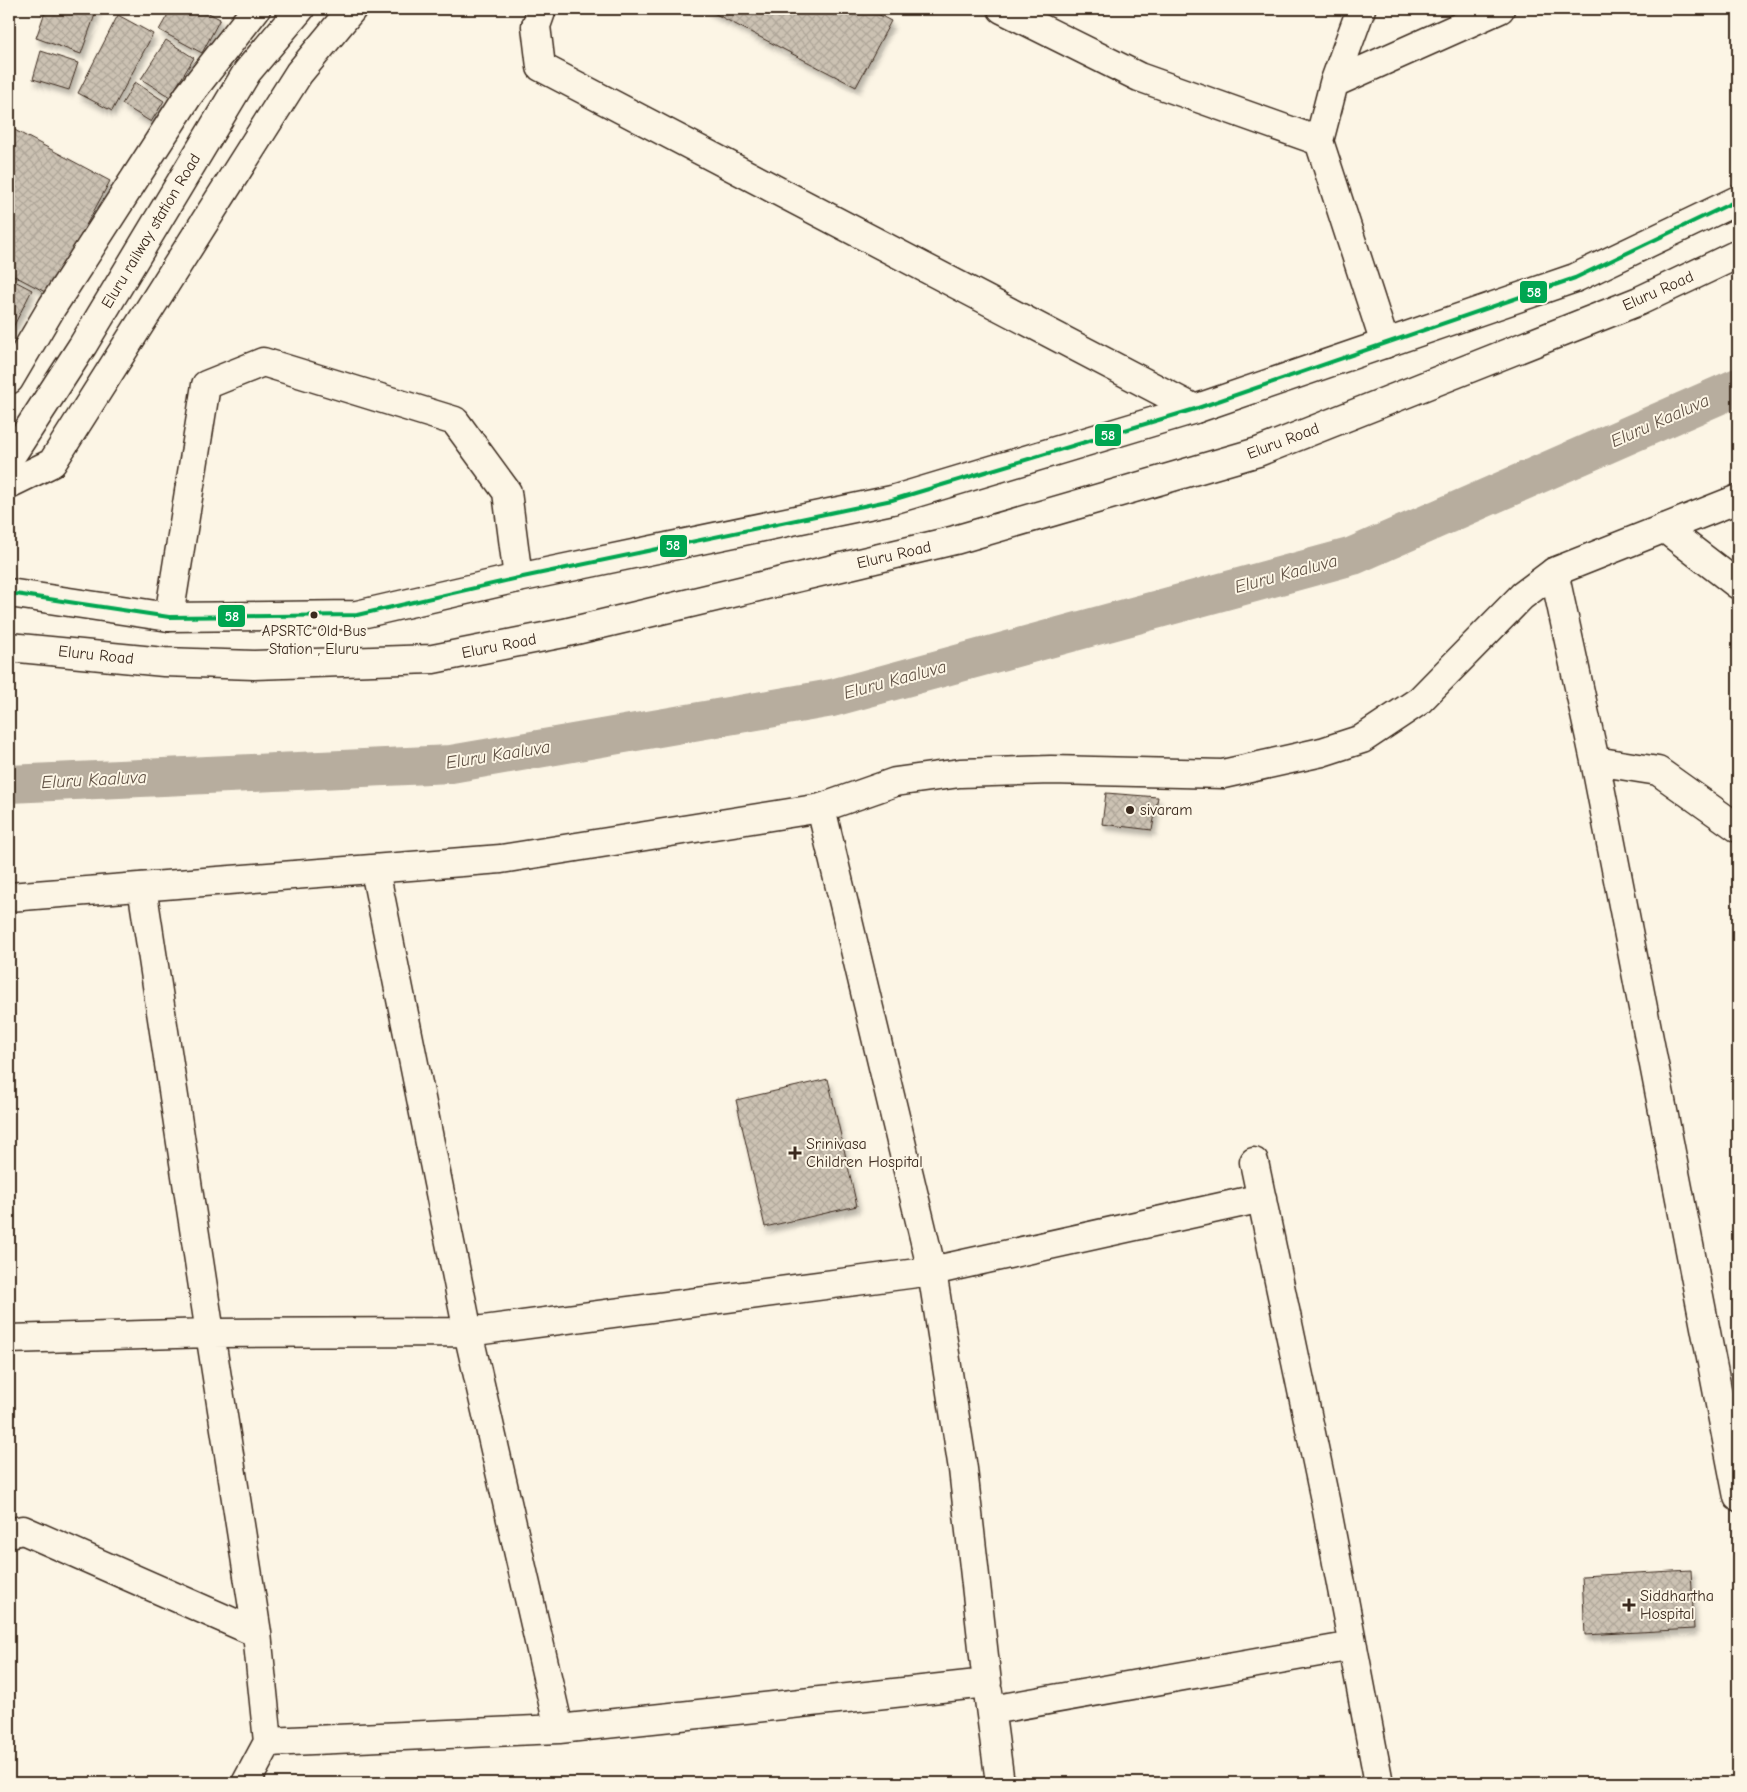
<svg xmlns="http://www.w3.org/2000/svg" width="1747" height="1792" viewBox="0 0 1747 1792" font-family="'Comic Neue',sans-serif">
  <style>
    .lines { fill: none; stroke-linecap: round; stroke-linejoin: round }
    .canal { stroke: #b7ad9e; stroke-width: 38 }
    .building { fill: url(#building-cross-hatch); stroke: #3b2a1e; filter: url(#shadow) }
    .street-casing { stroke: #3b2a1e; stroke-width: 31 }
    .secondary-casing { stroke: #3b2a1e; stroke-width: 31 }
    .primary-casing { stroke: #3b2a1e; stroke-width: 31 }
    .street { stroke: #fcf5e5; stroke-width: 28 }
    .secondary { stroke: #fcf5e5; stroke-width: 28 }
    .primary { stroke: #fcf5e5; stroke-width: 28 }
    .bus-1-casing { stroke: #fcf5e5; stroke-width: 8 }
    .bus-1 { stroke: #00a651; stroke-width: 4 }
    .bus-dot { fill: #3b2a1e; stroke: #fcf5e5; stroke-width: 2 }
    .labels { text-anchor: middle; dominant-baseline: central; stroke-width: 4; stroke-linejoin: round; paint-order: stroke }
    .bus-label { font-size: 15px; fill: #3b2a1e; stroke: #fcf5e5 }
    .street-label { font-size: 16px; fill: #3b2a1e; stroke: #fcf5e5 }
    .poi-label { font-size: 16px; fill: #3b2a1e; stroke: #fcf5e5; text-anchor: start }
    .water-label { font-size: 18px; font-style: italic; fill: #605144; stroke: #fcf5e5 }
    .line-badge { stroke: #fcf5e5; stroke-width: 2 }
    .badge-label { font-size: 14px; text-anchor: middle; font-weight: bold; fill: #fff }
  </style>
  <defs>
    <pattern id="building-cross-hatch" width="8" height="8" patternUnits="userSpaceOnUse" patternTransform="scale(1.25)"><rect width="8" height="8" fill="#ccc2b3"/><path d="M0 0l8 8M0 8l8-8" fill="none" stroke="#b0a79a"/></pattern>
    <filter id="shadow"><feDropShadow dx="3" dy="5.5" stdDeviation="2.5" flood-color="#0004"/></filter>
  </defs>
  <rect width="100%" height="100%" fill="#fcf5e5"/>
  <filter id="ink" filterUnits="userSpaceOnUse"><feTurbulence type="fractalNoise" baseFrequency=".02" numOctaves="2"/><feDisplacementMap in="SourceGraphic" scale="10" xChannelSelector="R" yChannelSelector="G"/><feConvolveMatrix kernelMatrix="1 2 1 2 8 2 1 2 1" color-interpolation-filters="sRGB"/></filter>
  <g filter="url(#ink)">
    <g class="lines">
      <!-- canal -->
      <path class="canal" d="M9,784l442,-20 381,-66 521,-142 385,-169"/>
    </g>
    <!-- building -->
    <path class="building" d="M46,9h51l-16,45 -45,-16z
      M171,9h30l19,10 -18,34 -43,-23z
      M706,9h162l23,12 -35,66z
      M118,15l35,19 -41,77 -34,-18z
      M166,40l28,18 -24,39 -29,-18z
      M41,51l37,12 -9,27 -36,-11z
      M135,82l29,19 -13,21 -29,-18z
      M9,127l101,54 -61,113 -40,-21z
      M9,278l23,12 -23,45z
      M1106,793l52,4 -6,33 -50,-6z
      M828,1079l29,127 -92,21 -29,-127z
      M1691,1570l3,59 -109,6 -3,-59z"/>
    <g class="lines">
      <defs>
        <path id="street" d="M542,9l-6,17 5,41 654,342
          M1002,9l137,68 180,64
          M1334,83l27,-74
          M1385,344l-66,-203 15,-58 166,-74
          M9,380l43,-73 136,-211 68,-87
          M9,484l43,-21 247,-390 53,-64
          M1664,528l74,57
          M1554,572l41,189 143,736
          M169,617l37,-232 57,-23 192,59 52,71 11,86
          M1595,761l63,10 80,57
          M142,887l68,446 47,300 11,109 -22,41
          M1254,1162l71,338 54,283
          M9,1339l201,-6 258,-1 464,-61 330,-73
          M9,1533l14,-3 234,103
          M988,1692l12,91
          M991,1710l362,-64
          M559,1729l428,-46 -24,-214 -31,-198 -111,-463
          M268,1742l291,-13 -91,-397 -93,-462"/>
        <path id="secondary" d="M9,593l160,24 188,-2 161,-37 374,-78 303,-91 380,-131 163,-78
          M9,647l155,15 90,3 179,-6 131,-26 391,-93 303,-88 381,-151 99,-47
          M9,897l492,-38 320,-51 74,-26 65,-9 91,-3 172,4 99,-22 40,-13 57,-38 103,-105 32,-24 184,-73"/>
        <path id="primary" d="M9,459l74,-114 164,-273 53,-63"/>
      </defs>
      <!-- street casing -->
      <use href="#street" class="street-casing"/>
      <!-- secondary casing -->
      <use href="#secondary" class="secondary-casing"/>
      <!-- primary casing -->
      <use href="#primary" class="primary-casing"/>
      <!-- street -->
      <use href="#street" class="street"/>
      <!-- secondary -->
      <use href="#secondary" class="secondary"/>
      <!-- primary -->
      <use href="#primary" class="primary"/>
      <defs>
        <path id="bus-1" d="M9,593l160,24 188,-2 161,-37 374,-78 303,-91 380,-131 163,-78"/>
      </defs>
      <!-- bus-1 casing -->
      <use href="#bus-1" class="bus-1-casing"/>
      <!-- bus-1 -->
      <use href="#bus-1" class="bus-1"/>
    </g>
  </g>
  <!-- markers -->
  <g class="bus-dot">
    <circle cx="314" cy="615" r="4.5"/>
    <circle cx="1130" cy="810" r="5"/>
    <path d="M792.5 1145.5h5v5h5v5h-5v5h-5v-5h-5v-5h5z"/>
    <path d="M1626.5 1597.5h5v5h5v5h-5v5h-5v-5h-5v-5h5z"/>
  </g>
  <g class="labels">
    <!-- bus labels -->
    <g class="bus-label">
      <text x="314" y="631">APSRTC Old Bus<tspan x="314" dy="18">Station , Eluru</tspan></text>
    </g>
    <!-- street labels -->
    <g class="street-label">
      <text transform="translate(151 231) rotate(-59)">Eluru railway station Road</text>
      <text transform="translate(1658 291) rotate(-24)">Eluru Road</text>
      <text transform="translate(1283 441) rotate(-21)">Eluru Road</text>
      <text transform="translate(894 555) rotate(-13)">Eluru Road</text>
      <text transform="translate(499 646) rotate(-11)">Eluru Road</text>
      <text transform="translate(96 655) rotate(6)">Eluru Road</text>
    </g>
    <!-- poi labels -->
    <g class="poi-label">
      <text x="1140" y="810">sivaram</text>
      <text x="806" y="1144">Srinivasa<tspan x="806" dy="18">Children Hospital</tspan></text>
      <text x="1640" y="1596">Siddhartha<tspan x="1640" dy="18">Hospital</tspan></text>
    </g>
    <!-- water labels -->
    <g class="water-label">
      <text transform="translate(1660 421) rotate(-24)">Eluru Kaaluva</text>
      <text transform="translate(1286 574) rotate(-15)">Eluru Kaaluva</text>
      <text transform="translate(895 680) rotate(-15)">Eluru Kaaluva</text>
      <text transform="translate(498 755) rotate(-9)">Eluru Kaaluva</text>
      <text transform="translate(94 780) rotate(-3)">Eluru Kaaluva</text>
    </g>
  </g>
  <g class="line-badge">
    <rect x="1519" y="280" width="29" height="24" rx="5" fill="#00a651"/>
    <rect x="1094" y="423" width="28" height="24" rx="5" fill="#00a651"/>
    <rect x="659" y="534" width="29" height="24" rx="5" fill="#00a651"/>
    <rect x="217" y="604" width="29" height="24" rx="5" fill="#00a651"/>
  </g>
  <g class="badge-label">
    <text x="1534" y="297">58</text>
    <text x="1108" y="440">58</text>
    <text x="673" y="550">58</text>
    <text x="232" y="621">58</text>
  </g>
  <!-- margin -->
  <rect width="1747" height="1792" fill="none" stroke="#fcf5e5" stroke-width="30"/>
  <rect x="15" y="15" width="1717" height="1762" fill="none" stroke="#3b2a1e" stroke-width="2" filter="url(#ink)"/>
</svg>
